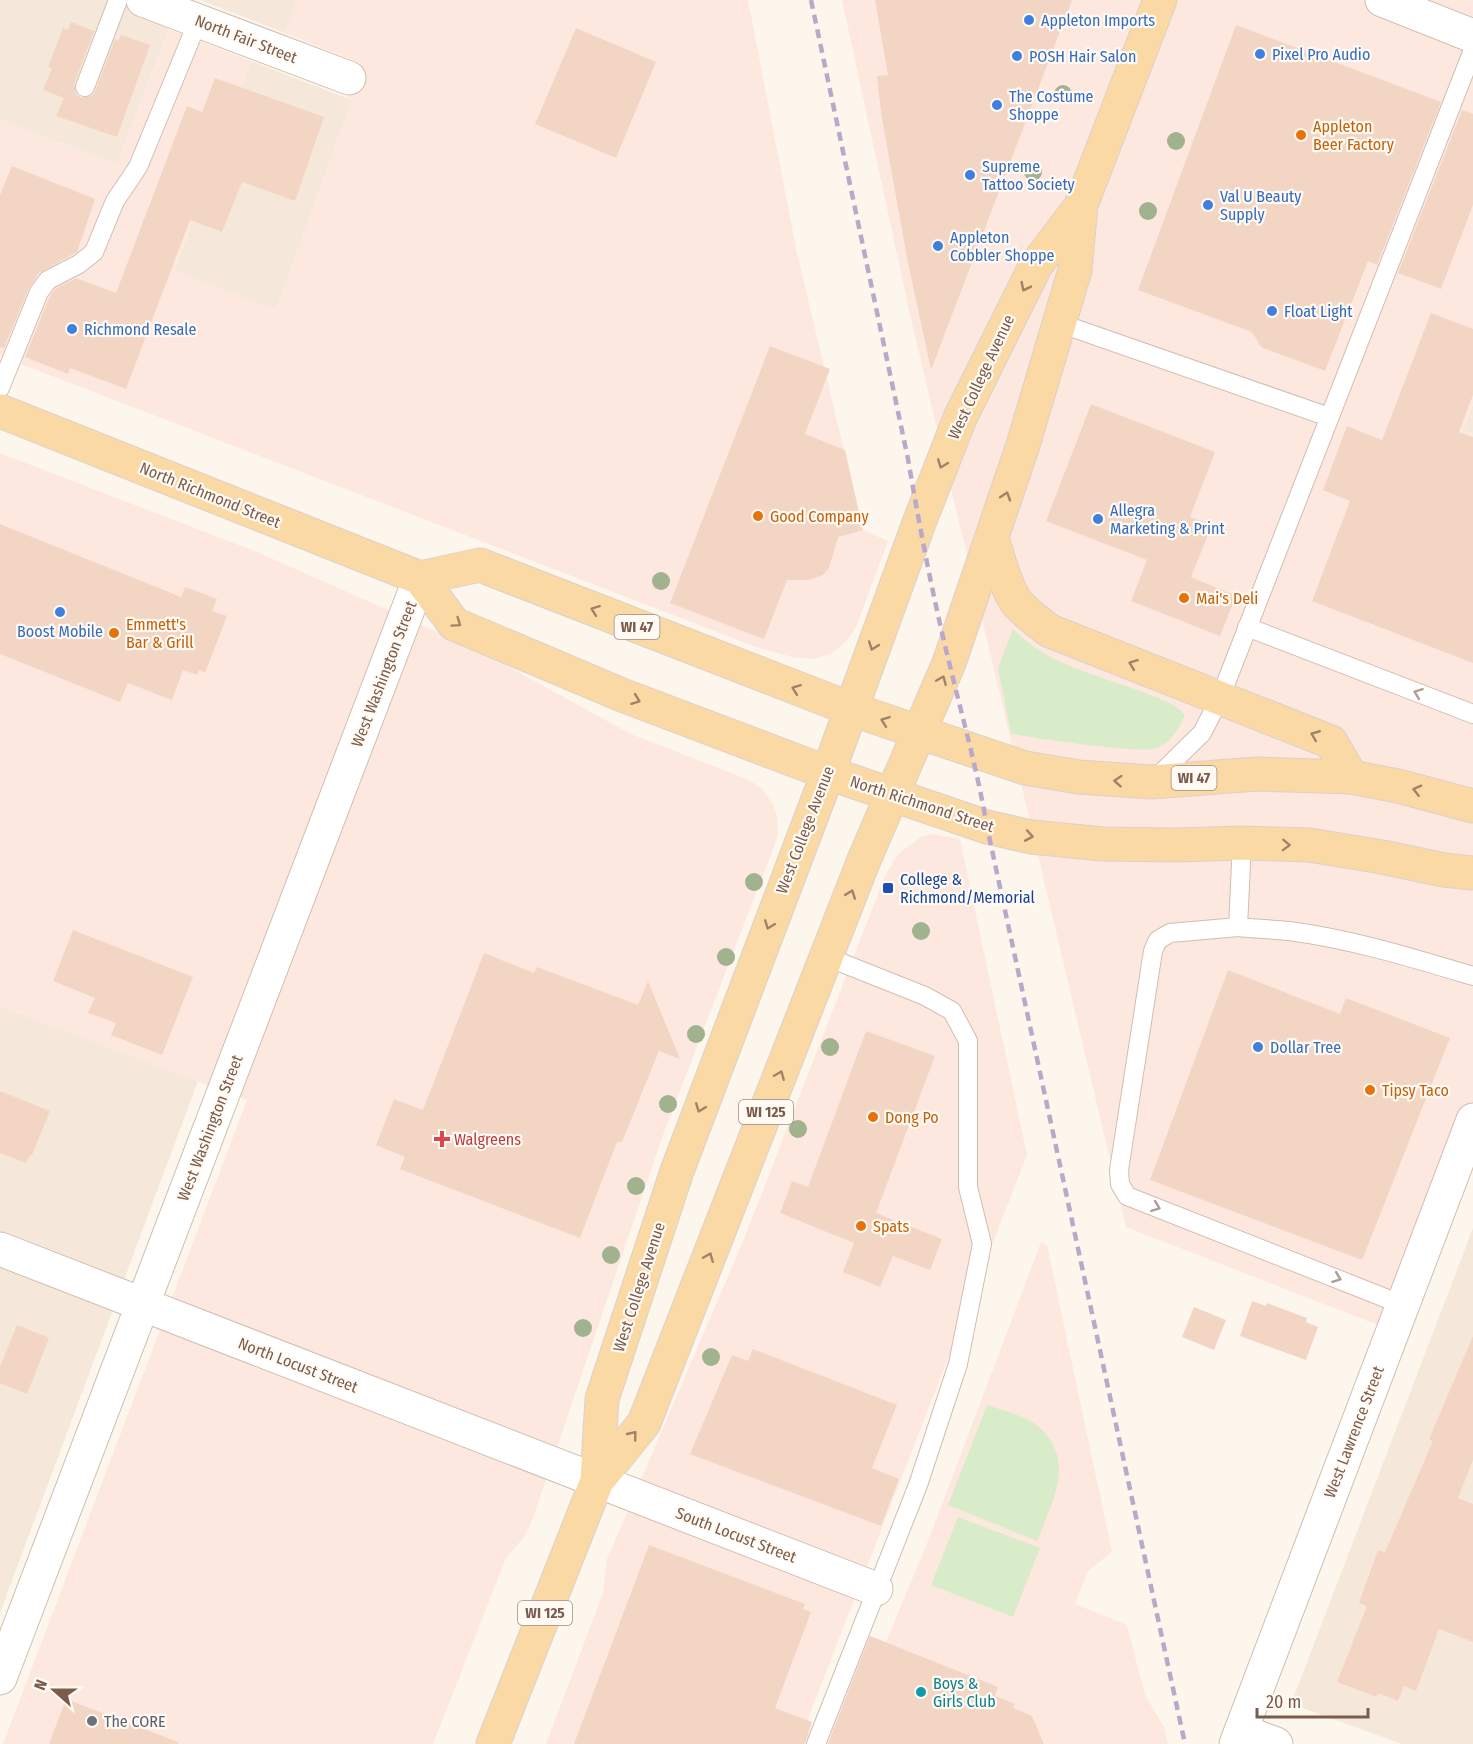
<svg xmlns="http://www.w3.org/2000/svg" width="1473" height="1744" viewBox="0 0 1473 1744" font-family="'Fira Sans Condensed',sans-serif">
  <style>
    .residential { fill: #f5e8da }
    .commercial { fill: #fde8e0 }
    .green { fill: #d8ecc9 }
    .building { fill: #f3d5c3 }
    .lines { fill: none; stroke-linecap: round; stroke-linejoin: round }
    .service-casing { stroke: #d1beb0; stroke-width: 20 }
    .minor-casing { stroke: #d1beb0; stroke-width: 35 }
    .tertiary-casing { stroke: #d1beb0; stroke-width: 35 }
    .primary-casing { stroke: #dad1cd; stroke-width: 35 }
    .service { stroke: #fff; stroke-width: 18 }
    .minor { stroke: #fff; stroke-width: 33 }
    .tertiary { stroke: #fff; stroke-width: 33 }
    .primary { stroke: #fbd9a5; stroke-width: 33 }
    .rail { stroke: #b9a8c9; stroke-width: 4.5; stroke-dasharray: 9 6; stroke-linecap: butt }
    .tree { fill: #a0b28e }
    .oneway { stroke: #a18267 }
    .oneway2 { stroke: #af9d94 }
    .shop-dot { fill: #3f7fe0; stroke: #fffaf3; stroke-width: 2 }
    .food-dot { fill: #e8710a; stroke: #fffaf3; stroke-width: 2 }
    .transit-dot { fill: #1a4fb4; stroke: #fffaf3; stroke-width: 2 }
    .health-dot { fill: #e0444e; stroke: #fffaf3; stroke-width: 2 }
    .culture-dot { fill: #0f9aa8; stroke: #fffaf3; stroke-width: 2 }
    .worship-dot { fill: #6b7280; stroke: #fffaf3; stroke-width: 2 }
    .labels { text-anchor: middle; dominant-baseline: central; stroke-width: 4.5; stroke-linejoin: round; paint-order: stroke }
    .shield { fill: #fffaf3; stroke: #a28b7f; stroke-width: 1.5 }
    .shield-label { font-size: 15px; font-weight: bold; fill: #7a5c4d }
    .shop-label { font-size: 16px; fill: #366cbe; stroke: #fffaf3; text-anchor: start }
    .street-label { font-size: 16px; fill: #7a5c4d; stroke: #fffaf3 }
    .food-label { font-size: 16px; fill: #c56008; stroke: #fffaf3; text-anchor: start }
    .transit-label { font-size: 16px; fill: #164399; stroke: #fffaf3; text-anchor: start }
    .health-label { font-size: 16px; fill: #be3a42; stroke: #fffaf3; text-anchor: start }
    .culture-label { font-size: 16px; fill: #0d838f; stroke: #fffaf3; text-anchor: start }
    .worship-label { font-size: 16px; fill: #5b616d; stroke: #fffaf3; text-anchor: start }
  </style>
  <rect width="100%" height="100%" fill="#fdf6ec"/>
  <!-- residential -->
  <path class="residential" d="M0,0h180l-63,164 -117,-44z
    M200,0h97l-12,33z
    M251,61l101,39 -76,210 -102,-39z
    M1473,404v30l-10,-4z
    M0,1006l198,75 -198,532z
    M1473,1228v516h-71l-111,-40z"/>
  <!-- commercial -->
  <path class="commercial" d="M297,0h451l49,253 66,277 25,11 -32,86 -7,11 -14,13 -7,4 -16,4 -20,-2 -36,-10 -756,-291v-236l117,44 52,-135 82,32 -77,209 102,40 76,-210 -5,-2 13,-35 -75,-30z
    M842,0h631v404l-10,26 10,4v686l-80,211 -267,-104 -216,-912z
    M0,453l257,99 217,96 157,86 118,46 13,9 11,15 4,12 1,17 -2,8 -113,294 -131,386 -8,16 -18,21 -73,186h-430l244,-644 -247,-94z
    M933,834l27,5 67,316 -229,589h-252l57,-151 4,-34 137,-320 141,-363 13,-22 23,-17z
    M1041,1242l6,3 65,307 -24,19 -13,33 52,21 18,70 19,32 4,17h-341l41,-108 18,6 44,-106z"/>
  <!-- green -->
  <path class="green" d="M1013,629c36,37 86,46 132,64 15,6 30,10 40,22 -5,12 -13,26 -26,32 -13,5 -28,2 -42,1 -36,-3 -71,-8 -106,-14l-13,-66z
    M987,1405c15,5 30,9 44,16 7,4 12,9 17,16 25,32 1,72 -11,104l-89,-36z
    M958,1517l82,31 -27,69 -82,-32z"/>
  <!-- building -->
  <path class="building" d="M875,0h197l-141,370 -24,-112 -26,-145 -4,-37 11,-1z
    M71,22l23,9 -20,53 2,10 6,4 10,-2 3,-4 20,-53 3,2 3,-6 29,10 -33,92 -61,-21 8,-18 -21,-8 9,-22 -4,-1 15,-39 5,2z
    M1236,25l205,77 -64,163 -9,-4 -43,110 -64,-24 -9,-15 -114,-42z
    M576,28l80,34 -40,96 -81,-34z
    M215,78l109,39 -29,84 -53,-19 -20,50 -32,-12 -64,169 -56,-21 -2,6 -43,-17 24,-59 6,-9 21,-11 40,15 71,-187 15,6z
    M1462,110l11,4v91l-32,84 -43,-16z
    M12,166l83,33 -18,53 -38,21 -10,15 -25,60 -4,-1v-152z
    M1431,313l42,16v66l-14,37 14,5v226l-161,-62 38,-100 -27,-11 24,-64 35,14z
    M770,346l60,23 -25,65 40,16 18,80 -25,7 -9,31 -6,7 -14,5h-22l-23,59 -94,-36z
    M1091,404l124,48 -25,65 22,8 -21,52 45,19 -16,40 -89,-35 16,-41 -101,-39z
    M0,524l181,73 4,-10 32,12 -5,12 15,5 -22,57 -6,-3 -2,5 -14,-5 -11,30 -44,-17 -8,19 -120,-48z
    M73,930l120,47 -31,78 -51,-20 5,-12 -28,-10 7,-15 -42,-17z
    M484,953l50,20 3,-6 101,38 10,-24 32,78 -21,-8 -37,91h-5l-37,96 -180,-69 5,-12 -29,-12 18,-46 29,11z
    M1228,970l112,44 6,-16 104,40 -88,222 -212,-80z
    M866,1031l69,25 -59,157 66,26 -12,31 -37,-14 -13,31 -37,-15 11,-29 -74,-30 12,-32 16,6z
    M0,1091l50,20 -18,44h-2l-4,8 -26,-10z
    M1252,1301l14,5 1,-3 40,15 -1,4 12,5 -12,33 -66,-24z
    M1194,1307l32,13 -12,30 -32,-13z
    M17,1325l32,13 -22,56 -27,-11v-16z
    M1473,1336v124l-15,38 15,6v138l-34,-13 -23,62 -12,-5 -6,15 -20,-8 -1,4 -40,-15 30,-76 -8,-3 19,-53 7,2 48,-111 -4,-2z
    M753,1349l144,56 -25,63 27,11 -18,47 -191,-72 42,-99 16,6z
    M649,1545l156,59 -2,5 8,3 -36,96 37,14 -7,22h-231z
    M870,1636l128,51 -3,9 20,8 -2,4 19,8 12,28h-216z
    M66,1699l112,43v2h-129z"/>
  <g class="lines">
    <defs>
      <path id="service" d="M85,87l33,-87
        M1059,323l270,94
        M0,388l39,-96 9,-12 31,-16 15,-12 21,-51 23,-34 60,-146
        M1247,627l226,87
        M1152,782l50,-49 18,-35 253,-648
        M1242,843l-4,84c17,2 34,2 51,4 62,8 124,27 184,45
        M1238,927l-68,6 -12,7 -5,11 -34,219 1,14 7,12 276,109
        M816,1744l102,-259 40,-121 24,-120 -14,-57v-146l-16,-30 -27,-15 -98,-39"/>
      <path id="minor" d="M143,0l206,78
        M1382,0l91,36
        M0,1249l876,340
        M0,1678l420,-1100
        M1241,1731l35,13"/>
      <path id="tertiary" d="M1236,1744l237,-624"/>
      <path id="primary" d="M0,411l420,167 34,46 168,71 206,78 159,54 44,10 72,7 73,1 66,-2 67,2 73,12 62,13 29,3
        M992,538c6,18 14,52 26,66 9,10 21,19 32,27l281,111 20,35
        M420,578l60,-13 371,144 174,59 54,9 72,5 106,-8 94,3 47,9 75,20
        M597,1481l5,-82 75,-228 151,-398 91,-250 41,-105 76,-153 45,-59
        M493,1744l104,-263 47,-58 220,-563 85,-197 74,-218 52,-175 6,-65 79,-205"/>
    </defs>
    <!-- service casing -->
    <use href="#service" class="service-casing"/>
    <!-- minor casing -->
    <use href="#minor" class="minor-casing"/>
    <!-- tertiary casing -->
    <use href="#tertiary" class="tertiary-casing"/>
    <!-- primary casing -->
    <use href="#primary" class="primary-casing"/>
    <!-- service -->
    <use href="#service" class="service"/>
    <!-- minor -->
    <use href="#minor" class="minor"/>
    <!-- tertiary -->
    <use href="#tertiary" class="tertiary"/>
    <!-- primary -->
    <use href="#primary" class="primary"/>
    <!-- rail -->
    <path class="rail" d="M811,0l97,459c12,70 25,139 42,207 13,54 28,107 37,161l198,917"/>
  </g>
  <!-- trees -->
  <g class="tree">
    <circle cx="1063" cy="94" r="9"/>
    <circle cx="1176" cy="141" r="9"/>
    <circle cx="1033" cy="172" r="9"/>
    <circle cx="1148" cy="211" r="9"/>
    <circle cx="661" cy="581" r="9"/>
    <circle cx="754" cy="882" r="9"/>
    <circle cx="921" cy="931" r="9"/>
    <circle cx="726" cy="957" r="9"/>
    <circle cx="696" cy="1034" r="9"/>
    <circle cx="830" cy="1047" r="9"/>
    <circle cx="668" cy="1104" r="9"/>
    <circle cx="798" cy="1129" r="9"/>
    <circle cx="636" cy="1186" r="9"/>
    <circle cx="611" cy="1255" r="9"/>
    <circle cx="583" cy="1328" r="9"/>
    <circle cx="711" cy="1357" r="9"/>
  </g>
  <!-- one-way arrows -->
  <defs><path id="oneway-chevron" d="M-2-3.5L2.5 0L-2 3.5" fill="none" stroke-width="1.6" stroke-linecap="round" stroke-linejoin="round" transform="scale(1.5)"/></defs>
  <g class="oneway">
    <use href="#oneway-chevron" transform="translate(1025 287) rotate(116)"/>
    <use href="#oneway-chevron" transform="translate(942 464) rotate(111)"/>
    <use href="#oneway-chevron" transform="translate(1006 496) rotate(-72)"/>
    <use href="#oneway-chevron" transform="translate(595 610) rotate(-159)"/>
    <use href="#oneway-chevron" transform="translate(457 623) rotate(35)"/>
    <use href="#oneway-chevron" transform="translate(873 646) rotate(110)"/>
    <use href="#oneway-chevron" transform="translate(1133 664) rotate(-159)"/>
    <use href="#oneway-chevron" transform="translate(942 680) rotate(-67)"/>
    <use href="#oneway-chevron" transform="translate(796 689) rotate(-159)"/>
    <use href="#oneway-chevron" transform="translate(636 700) rotate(21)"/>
    <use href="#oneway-chevron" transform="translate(885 721) rotate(-160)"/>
    <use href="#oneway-chevron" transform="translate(1315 735) rotate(-158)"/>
    <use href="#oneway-chevron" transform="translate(1118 781) rotate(-176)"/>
    <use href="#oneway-chevron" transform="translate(1417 790) rotate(-166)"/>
    <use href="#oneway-chevron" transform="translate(1029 836) rotate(10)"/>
    <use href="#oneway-chevron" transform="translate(1286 845) rotate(2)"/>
    <use href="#oneway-chevron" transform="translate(851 894) rotate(-69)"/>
    <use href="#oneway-chevron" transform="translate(769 925) rotate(111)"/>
    <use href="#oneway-chevron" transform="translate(780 1075) rotate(-68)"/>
    <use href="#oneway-chevron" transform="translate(700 1108) rotate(111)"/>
    <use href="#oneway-chevron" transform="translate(709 1257) rotate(-68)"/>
    <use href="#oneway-chevron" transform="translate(633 1435) rotate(-51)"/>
  </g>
  <g class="oneway2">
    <use href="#oneway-chevron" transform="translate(1418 693) rotate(-159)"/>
    <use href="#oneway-chevron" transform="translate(1156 1207) rotate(21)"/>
    <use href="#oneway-chevron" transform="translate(1337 1278) rotate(21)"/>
  </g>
  <!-- markers -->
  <g class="shop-dot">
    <circle cx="1029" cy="20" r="6"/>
    <circle cx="1260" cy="54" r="6"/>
    <circle cx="1017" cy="56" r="6"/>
    <circle cx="997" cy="105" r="6"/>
    <circle cx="970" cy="175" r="6"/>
    <circle cx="1208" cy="205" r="6"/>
    <circle cx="938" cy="246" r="6"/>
    <circle cx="1272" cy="311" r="6"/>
    <circle cx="72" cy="329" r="6"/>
    <circle cx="1098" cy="519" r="6"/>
    <circle cx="60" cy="612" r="6"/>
    <circle cx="1258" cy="1047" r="6"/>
  </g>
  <g class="food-dot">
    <circle cx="1301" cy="135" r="6"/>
    <circle cx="758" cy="516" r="6"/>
    <circle cx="1184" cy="598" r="6"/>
    <circle cx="114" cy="633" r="6"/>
    <circle cx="1370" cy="1090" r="6"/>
    <circle cx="873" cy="1117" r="6"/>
    <circle cx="861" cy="1226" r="6"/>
  </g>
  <rect class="transit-dot" x="882" y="882" width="12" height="12" rx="3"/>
  <path class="health-dot" d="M439 1130h6v6h6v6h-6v6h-6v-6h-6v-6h6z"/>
  <circle class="culture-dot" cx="921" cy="1692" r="6"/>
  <circle class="worship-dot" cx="92" cy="1721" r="6"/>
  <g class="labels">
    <!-- shield labels -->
    <g class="shield">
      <rect x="614.5" y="615" width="45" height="24" rx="4.5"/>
      <rect x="1171.5" y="766" width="45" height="24" rx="4.5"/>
      <rect x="739" y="1100" width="54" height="24" rx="4.5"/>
      <rect x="518" y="1601" width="54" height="24" rx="4.5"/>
    </g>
    <g class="shield-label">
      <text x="637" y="627">WI 47</text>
      <text x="1194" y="778">WI 47</text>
      <text x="766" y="1112">WI 125</text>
      <text x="545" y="1613">WI 125</text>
    </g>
    <!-- shop labels -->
    <g class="shop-label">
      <text x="1041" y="20">Appleton Imports</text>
      <text x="1272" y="54">Pixel Pro Audio</text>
      <text x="1029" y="56">POSH Hair Salon</text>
      <text x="1009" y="96">The Costume<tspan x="1009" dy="18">Shoppe</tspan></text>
      <text x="982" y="166">Supreme<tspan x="982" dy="18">Tattoo Society</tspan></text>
      <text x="1220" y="196">Val U Beauty<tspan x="1220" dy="18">Supply</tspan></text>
      <text x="950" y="237">Appleton<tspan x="950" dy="18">Cobbler Shoppe</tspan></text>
      <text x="1284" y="311">Float Light</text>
      <text x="84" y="329">Richmond Resale</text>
      <text x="1110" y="510">Allegra<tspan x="1110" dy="18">Marketing &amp; Print</tspan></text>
      <text x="60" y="631" text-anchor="middle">Boost Mobile</text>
      <text x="1270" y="1047">Dollar Tree</text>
    </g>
    <!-- street labels -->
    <g class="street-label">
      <text transform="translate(246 39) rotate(21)">North Fair Street</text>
      <text transform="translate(981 377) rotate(-65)">West College Avenue</text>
      <text transform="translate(210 495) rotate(22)">North Richmond Street</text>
      <text transform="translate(384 674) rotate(-69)">West Washington Street</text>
      <text transform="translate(922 804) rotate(18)">North Richmond Street</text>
      <text transform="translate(805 830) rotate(-69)">West College Avenue</text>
      <text transform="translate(210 1128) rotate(-69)">West Washington Street</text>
      <text transform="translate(639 1287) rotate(-72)">West College Avenue</text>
      <text transform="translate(298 1365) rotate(21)">North Locust Street</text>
      <text transform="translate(1354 1432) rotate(-69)">West Lawrence Street</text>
      <text transform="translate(736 1535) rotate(21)">South Locust Street</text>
    </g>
    <!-- food labels -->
    <g class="food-label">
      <text x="1313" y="126">Appleton<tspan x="1313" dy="18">Beer Factory</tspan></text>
      <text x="770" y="516">Good Company</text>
      <text x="1196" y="598">Mai's Deli</text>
      <text x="126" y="624">Emmett's<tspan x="126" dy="18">Bar &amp; Grill</tspan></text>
      <text x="1382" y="1090">Tipsy Taco</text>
      <text x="885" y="1117">Dong Po</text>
      <text x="873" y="1226">Spats</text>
    </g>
    <!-- transit labels -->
    <g class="transit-label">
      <text x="900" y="879">College &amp;<tspan x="900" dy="18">Richmond/Memorial</tspan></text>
    </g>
    <!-- health labels -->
    <g class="health-label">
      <text x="454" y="1139">Walgreens</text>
    </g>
    <!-- culture labels -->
    <g class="culture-label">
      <text x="933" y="1683">Boys &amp;<tspan x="933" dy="18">Girls Club</tspan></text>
    </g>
    <!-- worship labels -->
    <g class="worship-label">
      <text x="104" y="1721">The CORE</text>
    </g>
  </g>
  <!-- north arrow -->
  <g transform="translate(54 1690) rotate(291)" stroke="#fffaf3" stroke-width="4.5" paint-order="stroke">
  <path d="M0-4.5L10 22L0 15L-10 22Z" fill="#7a5c4d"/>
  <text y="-9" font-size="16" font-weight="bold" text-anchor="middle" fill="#7a5c4d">N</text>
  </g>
  <!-- scale -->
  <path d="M1257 1708v9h111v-9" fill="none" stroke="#7a5c4d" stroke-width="3"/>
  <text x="1266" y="1708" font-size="18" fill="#7a5c4d" stroke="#fffaf3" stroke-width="4.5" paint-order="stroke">20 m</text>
</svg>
